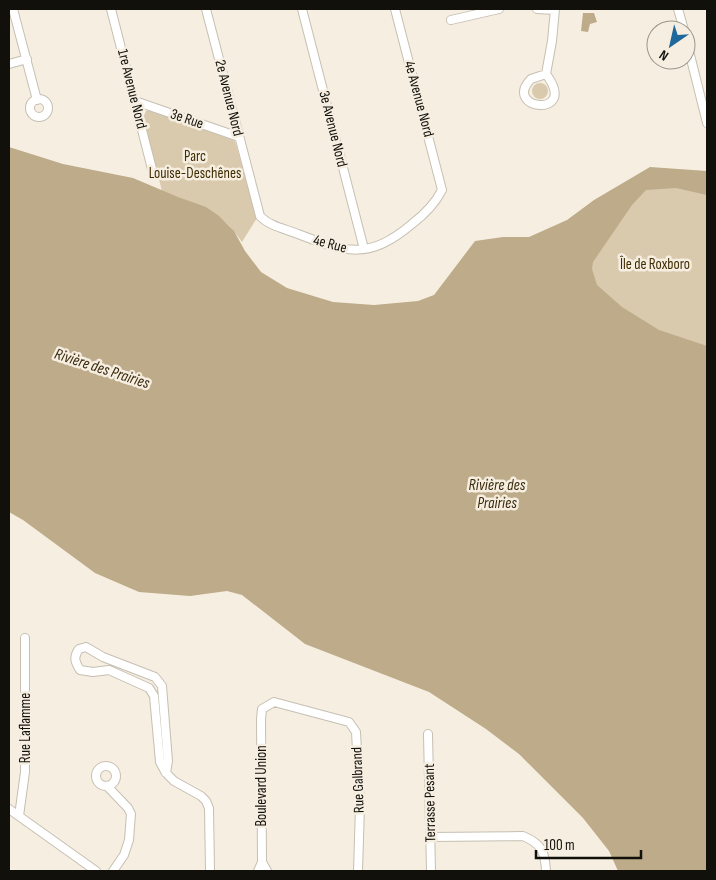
<svg xmlns="http://www.w3.org/2000/svg" width="716" height="880" viewBox="0 0 716 880" font-family="'Sofia Sans Condensed',sans-serif">
  <style>
    .green { fill: #d9caad }
    .water { fill: #bdab89 }
    .lines { fill: none; stroke-linecap: round; stroke-linejoin: round }
    .minor-casing { stroke: #c6bfb2; stroke-width: 10 }
    .minor { stroke: #fff; stroke-width: 8 }
    .labels { text-anchor: middle; dominant-baseline: central; stroke-width: 5; stroke-linejoin: round; paint-order: stroke }
    .street-label { font-size: 15px; fill: #12100b; stroke: #f6efe1 }
    .park-label { font-size: 15px; fill: #3f2c00; stroke: #f6efe1 }
    .water-label { font-size: 16px; font-style: italic; fill: #392a0d; stroke: #f6efe1 }
  </style>
  <rect width="100%" height="100%" fill="#f6efe1"/>
  <!-- green -->
  <path class="green" d="M532 91a8 8 0 1 1 16 0a8 8 0 1 1-16 0Z
    M152,110l83,31 22,77 -15,24c-22,-33 -46,-37 -80,-51l-19,-73 3,-7z
    M642,181l65,1v206l-156,-93z"/>
  <!-- water -->
  <path class="water" d="M583,13h11l3,9 -7,2 -2,8 -7,-1z
    M9,147l54,17 70,14 45,19 28,10 13,9 15,15 11,20 16,21 26,16 46,14 41,3 44,-4 16,-6 41,-54 28,-4h26l38,-17 27,-20 56,-33 57,4v24l-31,-7 -30,2 -14,15 -39,57 -1,7 5,16 25,22 37,23 48,16v525h-89l-9,-20 -26,-33 -64,-64 -33,-25 -57,-37 -124,-48 -63,-49 -15,-4 -37,5 -51,-4 -44,-19 -72,-53 -14,-8z"/>
  <g class="lines">
    <defs>
      <path id="minor" d="M13,9l24,91
        M111,9l41,160
        M206,9l54,207c9,10 26,13 38,18 49,19 71,26 114,-10 13,-10 23,-20 30,-34l-47,-181
        M302,9l62,240
        M537,9l18,1
        M678,9l6,21
        M451,20l48,-11
        M686,39l21,84
        M9,64l18,-5
        M546,74c34,45 -45,36 -15,5z
        M546,74l6,-33 3,-32
        M30 108a9 9 0 1 1 18 0a9 9 0 1 1-18 0Z
        M135,101l104,36
        M428,734l3,137
        M96 776a10 10 0 1 1 20 0a10 10 0 1 1-20 0Z
        M166,773l2,-12 -6,-75 -7,-9 -52,-20 -17,-10 -7,2c-6,8 -4,13 1,21l13,2 16,-2 40,18 5,8 6,66 6,11 8,8 27,15 5,5 3,7 1,63
        M107,786l21,22 3,6 -2,26 -5,15 -11,16
        M9,809l87,62
        M19,816l6,-44v-134
        M430,837l93,-1c19,8 22,16 23,35
        M262,862l5,9
        M258,871l4,-9 -1,-143 1,-10 12,-7 75,20 7,10 4,74 -2,65"/>
    </defs>
    <!-- minor casing -->
    <use href="#minor" class="minor-casing"/>
    <!-- minor -->
    <use href="#minor" class="minor"/>
  </g>
  <g class="labels">
    <!-- street labels -->
    <g class="street-label">
      <text transform="translate(132 89) rotate(76)">1re Avenue Nord</text>
      <text transform="translate(229 98) rotate(76)">2e Avenue Nord</text>
      <text transform="translate(419 99) rotate(75)">4e Avenue Nord</text>
      <text transform="translate(187 119) rotate(19)">3e Rue</text>
      <text transform="translate(333 129) rotate(76)">3e Avenue Nord</text>
      <text transform="translate(330 244) rotate(15)">4e Rue</text>
      <text transform="translate(25 728) rotate(-90)">Rue Laflamme</text>
      <text transform="translate(358 780) rotate(-92)">Rue Galbrand</text>
      <text transform="translate(261 786) rotate(-90)">Boulevard Union</text>
      <text transform="translate(430 803) rotate(-91)">Terrasse Pesant</text>
    </g>
    <!-- park labels -->
    <g class="park-label">
      <text x="195" y="156">Parc<tspan x="195" dy="17">Louise-Deschênes</tspan></text>
      <text x="655" y="264">Île de Roxboro</text>
    </g>
    <!-- water labels -->
    <g class="water-label">
      <text transform="translate(102 369) rotate(18)">Rivière des Prairies</text>
      <text x="497" y="485">Rivière des<tspan x="497" dy="18">Prairies</tspan></text>
    </g>
  </g>
  <!-- border -->
  <rect width="716" height="880" fill="none" stroke="#12100b" stroke-width="20"/>
  <!-- north arrow -->
  <g transform="translate(671 45) rotate(214)"><circle r="24" fill="#f6efe1" stroke="#9b968b"/>
  <path d="M0-4L9 19L0 12L-9 19Z" fill="#1e689c"/>
  <text y="-8" font-size="14" font-weight="bold" text-anchor="middle" fill="#12100b">N</text>
  </g>
  <!-- scale -->
  <path d="M536 850v8h105v-8" fill="none" stroke="#12100b" stroke-width="2.5"/>
  <text x="544" y="850" font-size="15" fill="#12100b" stroke="#f6efe1" stroke-width="4" paint-order="stroke">100 m</text>
</svg>
